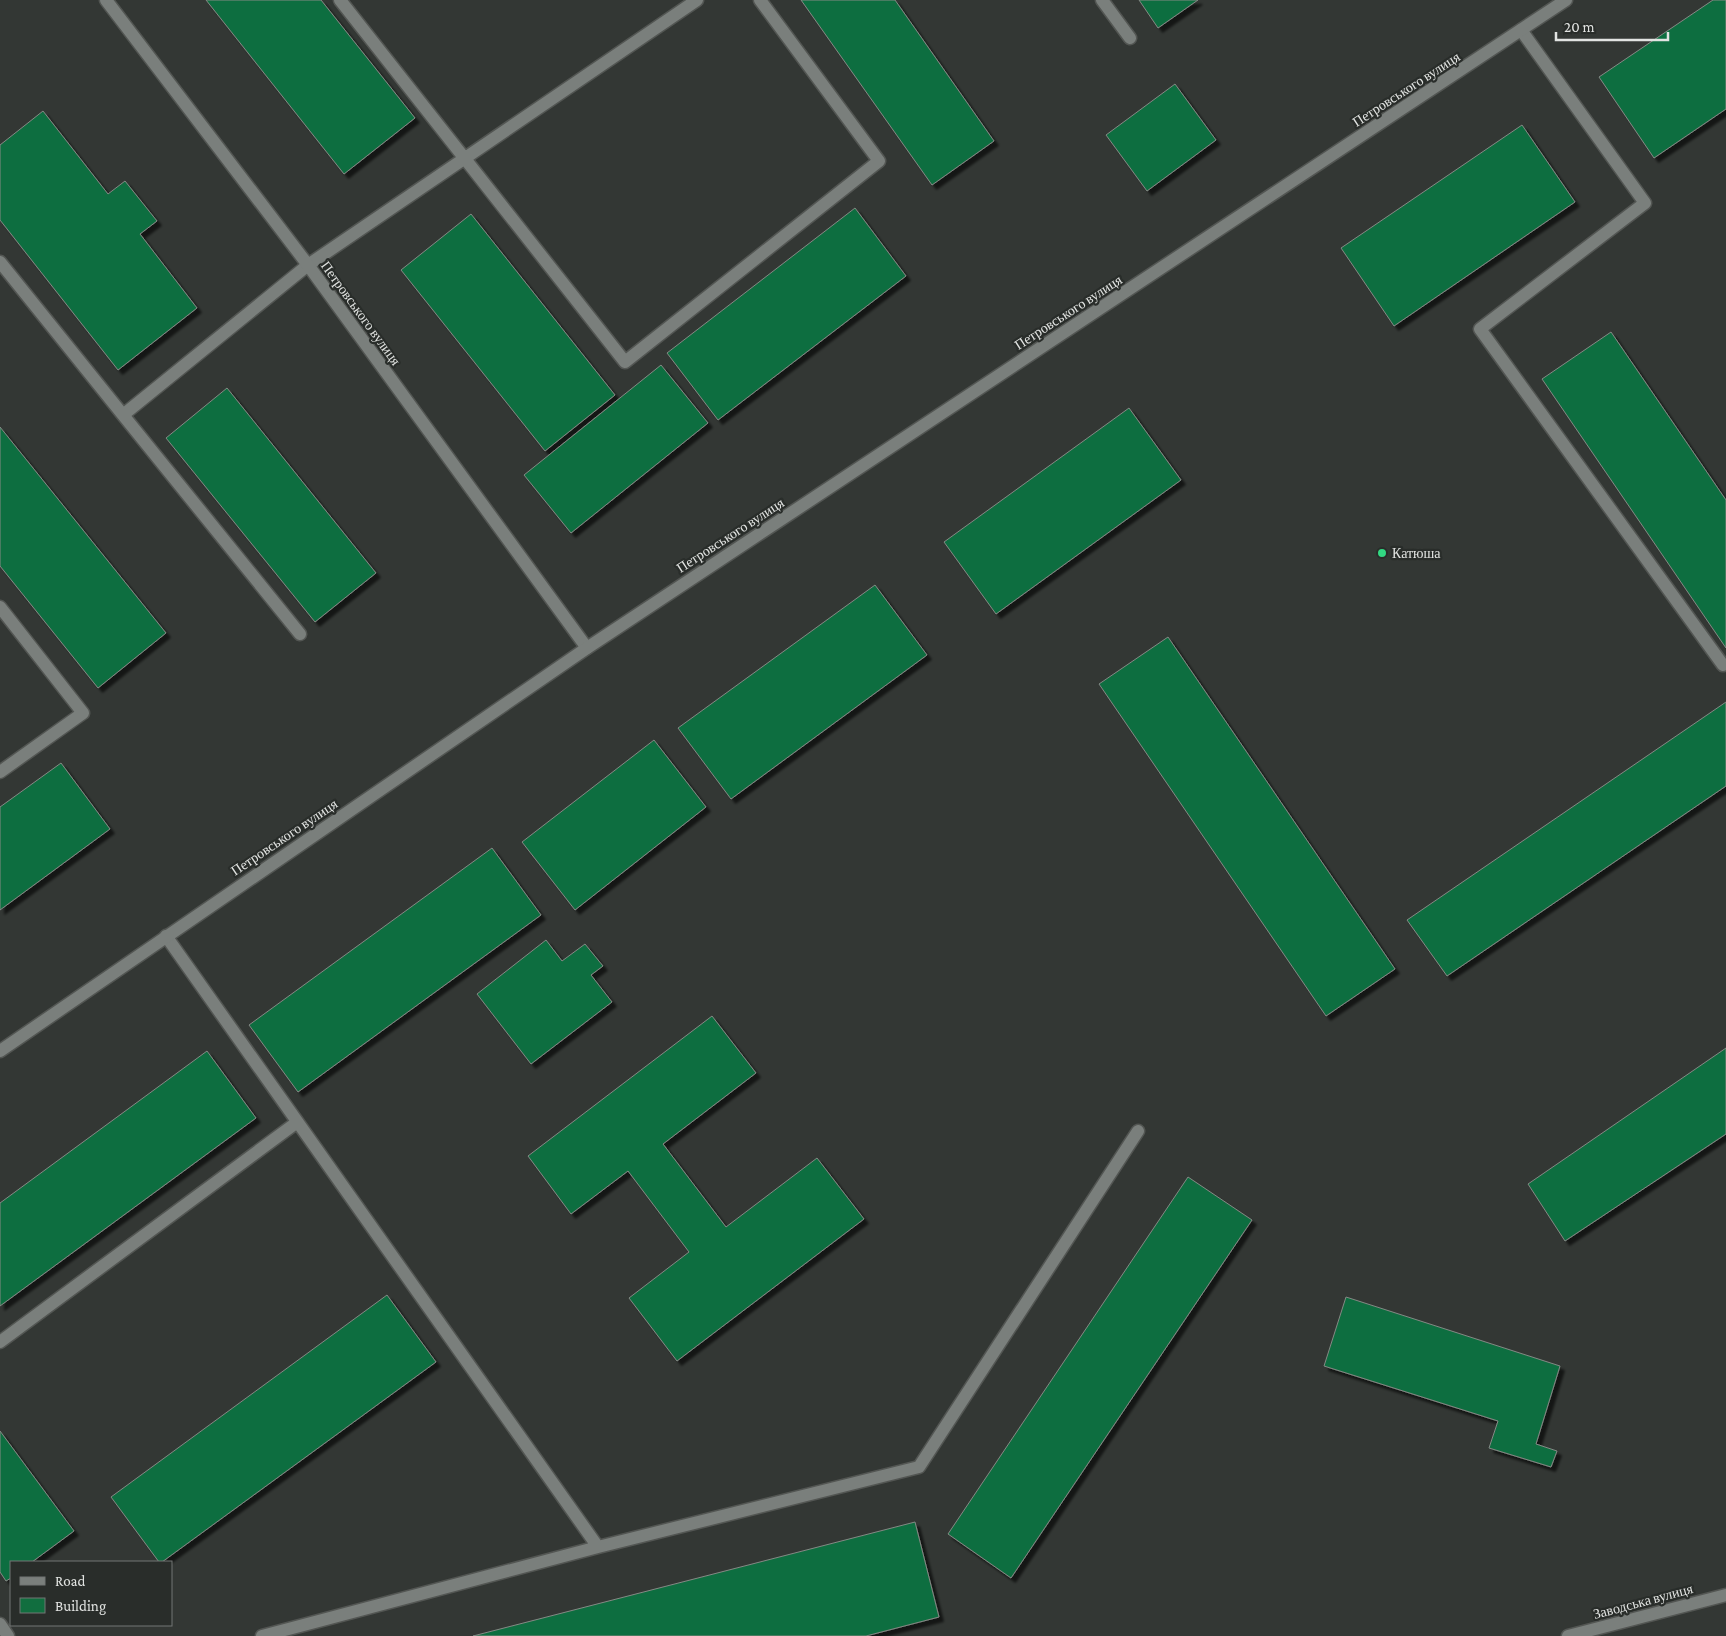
<svg xmlns="http://www.w3.org/2000/svg" width="1726" height="1636" viewBox="0 0 1726 1636" font-family="'Crimson Pro',serif">
  <style>
    .building { fill: #116e3f; stroke: #848985; filter: url(#shadow) }
    .lines { fill: none; stroke-linecap: round; stroke-linejoin: round }
    .service-casing { stroke: #535653; stroke-width: 15 }
    .tertiary-casing { stroke: #535653; stroke-width: 15 }
    .secondary-casing { stroke: #535653; stroke-width: 15 }
    .service { stroke: #7a7f7c; stroke-width: 12 }
    .tertiary { stroke: #7a7f7c; stroke-width: 12 }
    .secondary { stroke: #7a7f7c; stroke-width: 12 }
    .poi-dot { fill: #32d882; stroke: #292d2a; stroke-width: 2 }
    .labels { text-anchor: middle; dominant-baseline: central; stroke-width: 4.5; stroke-linejoin: round; paint-order: stroke }
    .street-label { font-size: 14px; fill: #e2e4e2; stroke: #292d2a }
    .poi-label { font-size: 14px; fill: #e2e4e2; stroke: #292d2a; text-anchor: start }
  </style>
  <defs>
    <filter id="shadow"><feDropShadow dx="4.5" dy="4.5" stdDeviation="1" flood-color="#0009"/></filter>
  </defs>
  <rect width="100%" height="100%" fill="#333734"/>
  <!-- building -->
  <path class="building" d="M206,0h115l94,118 -71,56z
    M801,0h94l99,141 -62,44z
    M1139,0h59l-40,28z
    M1713,0h13v109l-72,49 -55,-81z
    M1175,84l41,56 -69,51 -41,-56z
    M43,111l65,83 17,-13 32,40 -17,13 57,74 -79,62 -118,-150v-75z
    M1522,125l53,77 -181,124 -53,-78z
    M855,208l51,68 -188,144 -51,-67z
    M471,214l144,181 -70,56 -144,-181z
    M1611,332l115,168v148l-184,-269z
    M661,365l47,58 -137,110 -47,-58z
    M227,388l149,185 -61,49 -149,-184z
    M1129,408l52,72 -185,134 -52,-72z
    M0,427l166,206 -68,55 -98,-122z
    M875,585l52,70 -196,144 -53,-71z
    M1168,637l227,332 -69,47 -227,-332z
    M1726,702v84l-279,190 -40,-56z
    M654,740l52,67 -131,103 -53,-68z
    M61,763l49,66 -110,81v-103z
    M492,848l49,67 -243,177 -49,-67z
    M546,940l16,21 23,-17 18,22 -12,9 21,27 -81,62 -54,-70z
    M712,1016l44,57 -93,71 63,83 91,-69 47,61 -187,142 -48,-63 60,-46 -61,-81 -57,43 -43,-58z
    M1726,1048v86l-161,107 -37,-57z
    M207,1051l49,67 -256,188v-103z
    M1188,1177l64,43 -241,358 -63,-44z
    M387,1295l49,67 -274,200h-3l-48,-65z
    M1346,1297l214,69 -24,78 21,7 -6,16 -62,-19 9,-27 -174,-55z
    M0,1431l74,100 -42,31h-21v16l-5,3 -6,-9z
    M915,1522l24,95 -73,19h-393z"/>
  <g class="lines">
    <defs>
      <path id="service" d="M340,0l285,362 254,-201 -119,-161
        M1102,0l28,38
        M1521,30l124,173 -165,126 243,336
        M0,262l123,153 185,-150 389,-265
        M123,415l177,219
        M0,607l83,106 -83,59
        M166,936l432,611 -336,89
        M0,1342l296,-219
        M598,1547l321,-80 219,-336
        M0,1624l8,12"/>
      <path id="tertiary" d="M106,0l202,265 279,383"/>
      <path id="secondary" d="M0,1051l587,-403 979,-648
        M1568,1636l158,-41"/>
    </defs>
    <!-- service casing -->
    <use href="#service" class="service-casing"/>
    <!-- tertiary casing -->
    <use href="#tertiary" class="tertiary-casing"/>
    <!-- secondary casing -->
    <use href="#secondary" class="secondary-casing"/>
    <!-- service -->
    <use href="#service" class="service"/>
    <!-- tertiary -->
    <use href="#tertiary" class="tertiary"/>
    <!-- secondary -->
    <use href="#secondary" class="secondary"/>
  </g>
  <!-- markers -->
  <circle class="poi-dot" cx="1382" cy="553" r="5"/>
  <g class="labels">
    <!-- street labels -->
    <g class="street-label">
      <text transform="translate(1406 89) rotate(-33)">Петровського вулиця</text>
      <text transform="translate(1068 312) rotate(-33)">Петровського вулиця</text>
      <text transform="translate(361 313) rotate(54)">Петровського вулиця</text>
      <text transform="translate(730 535) rotate(-33)">Петровського вулиця</text>
      <text transform="translate(284 837) rotate(-34)">Петровського вулиця</text>
      <text transform="translate(1643 1601) rotate(-15)">Заводська вулиця</text>
    </g>
    <!-- poi labels -->
    <g class="poi-label">
      <text x="1392" y="553">Катюша</text>
    </g>
  </g>
  <!-- legend -->
  <rect x="10" y="1561" width="162" height="65" fill="#292d2a" stroke="#737674"/>
  <rect x="20" y="1577" width="25" height="8" fill="#7a7f7c" stroke="#737674"/>
  <text x="55" y="1586" font-size="15" fill="#e2e4e2">Road</text>
  <rect x="20" y="1598" width="25" height="15" fill="#116e3f" stroke="#737674"/>
  <text x="55" y="1611" font-size="15" fill="#e2e4e2">Building</text>
  <!-- scale -->
  <path d="M1556 32v8h112v-8" fill="none" stroke="#e2e4e2" stroke-width="2.5"/>
  <text x="1564" y="32" font-size="15" fill="#e2e4e2" stroke="#292d2a" stroke-width="4" paint-order="stroke">20 m</text>
</svg>
